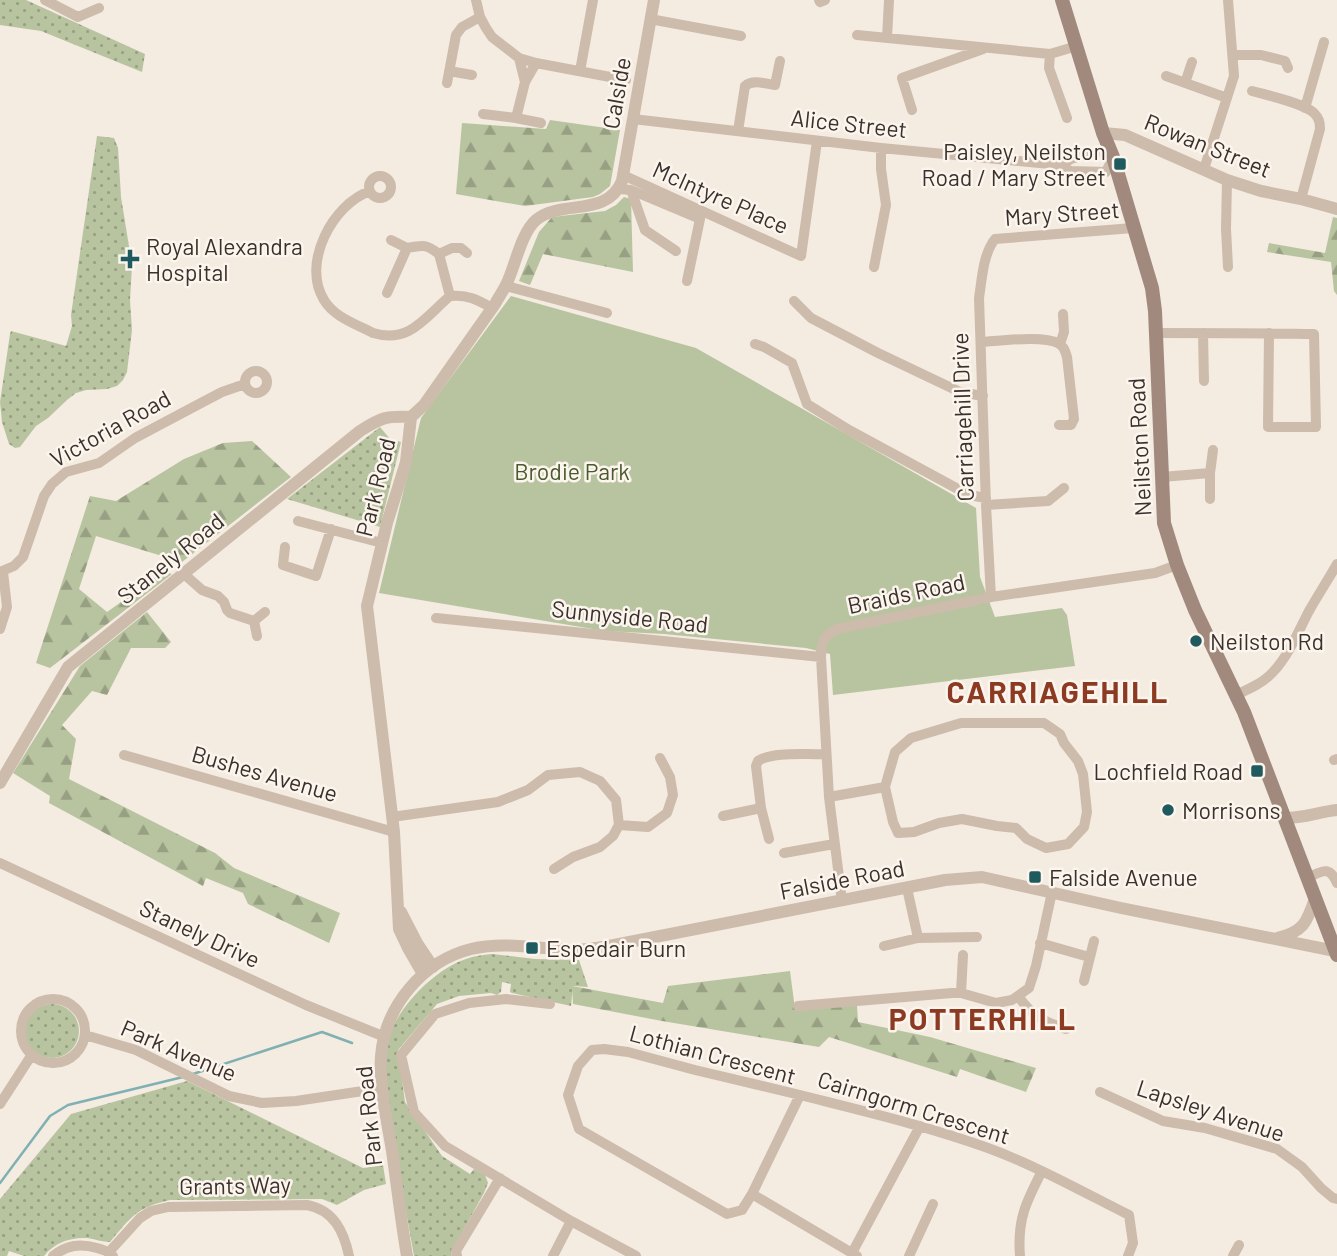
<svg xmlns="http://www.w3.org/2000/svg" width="1337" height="1256" viewBox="0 0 1337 1256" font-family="Barlow,sans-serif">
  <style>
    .grass { fill: url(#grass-dots) }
    .forest { fill: url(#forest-firs) }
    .park { fill: #b8c4a0 }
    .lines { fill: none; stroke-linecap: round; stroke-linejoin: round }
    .stream { stroke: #7fb0b2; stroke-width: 2.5 }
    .minor { stroke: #cdbbac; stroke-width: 10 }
    .tertiary { stroke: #cdbbac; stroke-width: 12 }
    .secondary { stroke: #a18a7d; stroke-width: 14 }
    .poi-dot { fill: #1f5a5e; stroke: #fbf5ee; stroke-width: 2.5 }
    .labels { text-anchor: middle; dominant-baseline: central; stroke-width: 5; stroke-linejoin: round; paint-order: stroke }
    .street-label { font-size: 23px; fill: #3b302b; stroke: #fbf5ee }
    .poi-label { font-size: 23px; fill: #3b302b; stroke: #fbf5ee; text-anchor: start }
    .park-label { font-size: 23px; fill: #4a5a2e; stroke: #fbf5ee }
    .district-label { font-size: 30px; font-weight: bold; letter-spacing: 2px; fill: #8c3b22; stroke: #fbf5ee }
  </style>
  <defs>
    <pattern id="grass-dots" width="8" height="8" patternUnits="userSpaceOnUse" patternTransform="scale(1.75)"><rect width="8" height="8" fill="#b8c4a0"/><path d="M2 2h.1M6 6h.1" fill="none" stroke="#97a083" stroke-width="1.8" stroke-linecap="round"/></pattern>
    <pattern id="forest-firs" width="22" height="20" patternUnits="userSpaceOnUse" patternTransform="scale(1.75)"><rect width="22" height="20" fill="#b8c4a0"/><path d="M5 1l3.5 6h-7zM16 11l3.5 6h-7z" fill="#97a083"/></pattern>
  </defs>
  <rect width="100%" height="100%" fill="#f4ebe1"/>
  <!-- grass -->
  <path class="grass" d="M0,0h26l119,54 -3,18 -101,-41 -41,-6z
    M97,136l17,2 4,10 3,49 11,68 -2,35 2,30 -5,42 -4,8 -6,6 -10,3 -21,1 -10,3 -9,7 -19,18 -12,8 -16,21 -5,1 -6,-4 -7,-22 -2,-20 10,-68 1,-3 55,15 6,-20 -1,-11z
    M380,427l10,12 11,3 -21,85 -93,-28z
    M492,954l43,5 44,1 9,27 -15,-1 -2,20 -59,-13 -2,-1 1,-8 -9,-2 -1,10 -4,3 -6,-2 -32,3 -22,8 -39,46 7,52 37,54 28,18 4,-5 11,6 3,8 -4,10 -33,59 1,4h-38c-9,-51 -20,-103 -25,-154 -2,-21 -7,-44 0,-65 9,-30 46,-68 77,-78 8,-3 17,-4 26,-5z
    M25 1031a27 27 0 1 1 54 0a27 27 0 1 1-54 0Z
    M187,1081l176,87 20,-3 3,19 -22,6 -27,15 -15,-6 -152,1c-34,8 -38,16 -60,42 -8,0 -15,-3 -23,-4 -17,-1 -33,5 -43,18h-20l-15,-5 -2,5h-7v-57l71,-85z"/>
  <!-- forest -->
  <path class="forest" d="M550,120l70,10 -10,56 -10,8 -7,3 -68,9 -69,-12 6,-71 84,6z
    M624,197l7,2 2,73 -90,-18 -13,31 -11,-4 20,-49 13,-15 53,-6 11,-6z
    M1333,217l4,1v77l-3,-4 -3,-29 -64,-10 2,-9 56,10z
    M252,441l39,36 -109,85 -86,-26 -17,53 28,23 45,-32 8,-9 12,3 -122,94 -14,-5 54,-167 26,5 68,-42 39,-16z
    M147,612l24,30 -6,6h-34l-24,47 -15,-4 -30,34 14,14 -7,40 146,74 19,15 106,45 -11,30 -81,-39 -5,-11 -37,-15 -3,8 -154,-83 1,-7 -37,-23 67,-107z
    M790,971l5,38 62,-4 1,17 72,15 106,31 -10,24 -66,-23 -3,8 -128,-40 -10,10 -157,-26 -89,-17 -1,-18 91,17 5,-17z"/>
  <!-- park -->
  <path class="park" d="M511,296l185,52 280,160 4,69 15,40 67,-9 5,7 8,51 -242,29 -3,-41 -24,-6 -142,-14 -59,-3 -226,-38 42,-175z"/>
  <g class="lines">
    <!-- stream -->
    <path class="stream" d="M193,1074l129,-42 30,11
      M0,1183l50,-67 18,-11 115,-28"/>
    <!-- minor -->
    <path class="minor" d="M45,0l33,17 21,-9
      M476,0l4,17 6,11 6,9 27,21 17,5 90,17
      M819,0l1,2 5,-2
      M650,19l91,17
      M857,35l193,19 27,-8
      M887,38l2,-38
      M1050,54l-1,14 18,50
      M1233,55h28l24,6 3,7
      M519,58l6,24 11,-19
      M449,71l23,4
      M580,71l13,-71
      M1166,76l61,22
      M525,82l-9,36 25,5
      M447,83l9,-48 6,-8 18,-10
      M1185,83l7,-21
      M1252,91c15,4 51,12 62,22 5,5 6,9 6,16l-19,70
      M1305,108l19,-66
      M912,110l-10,-32 81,-29
      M483,114l33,4
      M633,119l248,29 169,16 11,1 10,-6 28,-8 14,6 -7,15 -36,-1 -9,-6
      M738,131l7,-45c8,-7 21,-2 30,-1l5,-24
      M1204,169l30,-93 -6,-76
      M623,175l178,81 16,-115
      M369 187a11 11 0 1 1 22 0a11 11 0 1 1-22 0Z
      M1227,180l-1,49 2,38
      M619,189l12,1 69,29 -13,62
      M631,190l14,40 31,21
      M370,191c-37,13 -69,72 -46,109 10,17 32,24 49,33 37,11 52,-16 77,-37l-11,-42 13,-6h9l6,5
      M391,240l16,8
      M874,267l12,-62 -5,-36v-21
      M506,286l101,27
      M387,293l20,-45c16,-3 19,-4 32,6
      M450,296c17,-2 28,4 42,12
      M794,301l17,17 67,35 82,39 23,4
      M1155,333c53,0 106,0 159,1l2,93h-48l1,-94
      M1203,333l1,48
      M981,342c18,-1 62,-7 77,1 6,3 7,8 9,14l7,62 -3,6h-12
      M755,344l9,3 28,16 15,41 42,26 120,65 17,3
      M1060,344l4,-12 -1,-18
      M245 382a11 11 0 1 1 22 0a11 11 0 1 1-22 0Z
      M1162,477l48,-4
      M1210,499v-26l3,-23
      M986,505l62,-4 16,-13
      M298,521l84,22
      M285,547l-2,18 33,11 15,-47
      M0,572l14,-6 9,-9 21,-61 8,-12 14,-12 33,-9 36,-25 66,-35 21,-11 23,-8
      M184,574l18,16 16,6 6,6 3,8 3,3 24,8
      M991,597l-5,-92 -7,-207c3,-19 4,-44 16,-59l138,-11
      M436,618l385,39
      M0,629l7,-22 -4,-35
      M257,636l-3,-15 11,-9
      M1236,695c13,-6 27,-12 37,-23 16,-17 25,-40 36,-61 9,-16 19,-31 28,-47
      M124,755l270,77
      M1334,760l3,-1
      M829,797l56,-10 10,-35 16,-14 50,-15h83l16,11 4,9 14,18 5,13 4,38 -3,15 -16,17 -22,4 -19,-9 -11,-11 -19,-2 -35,-7 -23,4 -25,9 -16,1 -5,-11 -8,-35
      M723,816l38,-8
      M392,817l106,-15 30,-12 20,-15 32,-3 20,9 16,19 3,25 -6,11 -13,11 -27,10 -19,12
      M619,825l29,2 19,-14 6,-18 -3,-18 -10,-19
      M769,839l-8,-31 -5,-42 2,-5c15,-10 49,-6 67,-7
      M784,853l50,-9
      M0,863l306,142 79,32
      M1307,878c14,-6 22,-14 30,5
      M907,888l11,50
      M842,901l-13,-104 -8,-140c1,-16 1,-20 16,-28l154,-32 164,-24 22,-8
      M1040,943l49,14
      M884,946l34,-8 59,-1
      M1084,981l10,-40
      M961,993l2,-38
      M1018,996c16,22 23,24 48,33
      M21 1031a32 32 0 1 1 64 0a32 32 0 1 1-64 0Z
      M550,1004l-44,-5 -37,4 -34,11 -34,41 13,57 31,34 126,75 65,35
      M798,1006l154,-13h9l35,10 16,-3 17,-12 7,-22 16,-74
      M85,1035l51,15 93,46 33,7 34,-2 87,-13
      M604,1049l24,3 67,18 105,25 -48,99 -10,16 -15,4 -148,-85 -11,-34 10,-29 14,-16z
      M1100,1092l63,29 42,7 72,21 25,18 19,21 12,10 4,1
      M800,1095c63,16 127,31 188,53 49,18 95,44 141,67l4,28 -5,13
      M0,1104l31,-48
      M752,1194l105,62
      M109,1252l31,-34 11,-7 17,-4 139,-2c27,5 37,27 42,51
      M852,1253l68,-127
      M53,1256c14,-11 27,-13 44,-8 7,2 11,3 16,8
      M457,1256l-1,-5 44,-73
      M553,1256l18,-35
      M909,1256l24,-52
      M1020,1256c-3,-36 6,-54 22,-85
      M1233,1256l6,-11"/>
    <!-- tertiary -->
    <path class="tertiary" d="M1103,133l22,2 102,45 34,11 40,8 36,10
      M0,783l68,-116 292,-236c22,-14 26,-15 51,-14
      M1285,818c18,0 34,-6 52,-8
      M401,912l16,31 16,24
      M1277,938c26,-6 30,-15 38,-40
      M423,974l-15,-26 -9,-19 -5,-97 -27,-226 20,-83 19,-61 5,-45 13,-12 71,-101c4,-7 8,-13 11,-19 9,-18 15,-52 30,-65 25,-21 71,-2 86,-39l32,-181
      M407,1256c-6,-35 -10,-70 -15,-105 -5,-31 -13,-64 -11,-95 4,-50 42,-95 90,-107 33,-8 67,0 101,1 12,0 25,-2 37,-4l336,-66 37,-3 139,31 214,43"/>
    <!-- secondary -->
    <path class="secondary" d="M1062,0l41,133 10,24 39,131 3,23 9,212 13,42 18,45 49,102 93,243"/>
  </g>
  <!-- markers -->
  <g class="poi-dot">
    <rect x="1113" y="157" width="14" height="14" rx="3.5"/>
    <path d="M126.5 248.5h7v7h7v7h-7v7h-7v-7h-7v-7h7z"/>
    <circle cx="1196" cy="641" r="7"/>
    <rect x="1250" y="764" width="14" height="14" rx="3.5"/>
    <circle cx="1168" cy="810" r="7"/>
    <rect x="1028" y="870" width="14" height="14" rx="3.5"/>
    <rect x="525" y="941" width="14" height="14" rx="3.5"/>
  </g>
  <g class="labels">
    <!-- street labels -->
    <g class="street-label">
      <text transform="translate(616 93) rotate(-80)">Calside</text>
      <text transform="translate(849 123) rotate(6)">Alice Street</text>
      <text transform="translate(1208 145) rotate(22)">Rowan Street</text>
      <text transform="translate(721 197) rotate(24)">McIntyre Place</text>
      <text transform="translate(1062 213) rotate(-4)">Mary Street</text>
      <text transform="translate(962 417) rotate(-92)">Carriagehill Drive</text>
      <text transform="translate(110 428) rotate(-29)">Victoria Road</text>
      <text transform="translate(1139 447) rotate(-93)">Neilston Road</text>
      <text transform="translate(375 487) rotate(-76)">Park Road</text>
      <text transform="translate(170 558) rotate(-39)">Stanely Road</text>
      <text transform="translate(906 593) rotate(-12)">Braids Road</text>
      <text transform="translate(630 616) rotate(6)">Sunnyside Road</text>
      <text transform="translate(265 773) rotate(16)">Bushes Avenue</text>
      <text transform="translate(842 879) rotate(-11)">Falside Road</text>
      <text transform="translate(200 933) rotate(25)">Stanely Drive</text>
      <text transform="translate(179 1050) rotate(23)">Park Avenue</text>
      <text transform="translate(713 1054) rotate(15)">Lothian Crescent</text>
      <text transform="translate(914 1107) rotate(17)">Cairngorm Crescent</text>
      <text transform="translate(1211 1110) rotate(18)">Lapsley Avenue</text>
      <text transform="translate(368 1116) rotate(-96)">Park Road</text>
      <text transform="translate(235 1185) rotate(-1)">Grants Way</text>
    </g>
    <!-- poi labels -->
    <g class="poi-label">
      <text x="1106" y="151" text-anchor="end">Paisley, Neilston<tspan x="1106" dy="26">Road / Mary Street</tspan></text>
      <text x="146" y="246">Royal Alexandra<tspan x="146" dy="26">Hospital</tspan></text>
      <text x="1210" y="641">Neilston Rd</text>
      <text x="1243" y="771" text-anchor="end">Lochfield Road</text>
      <text x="1182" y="810">Morrisons</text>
      <text x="1049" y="877">Falside Avenue</text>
      <text x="546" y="948">Espedair Burn</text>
    </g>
    <!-- park labels -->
    <g class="park-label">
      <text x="572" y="471">Brodie Park</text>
    </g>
    <!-- district labels -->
    <g class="district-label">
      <text x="1058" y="691">CARRIAGEHILL</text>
      <text x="983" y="1018">POTTERHILL</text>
    </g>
  </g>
</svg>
